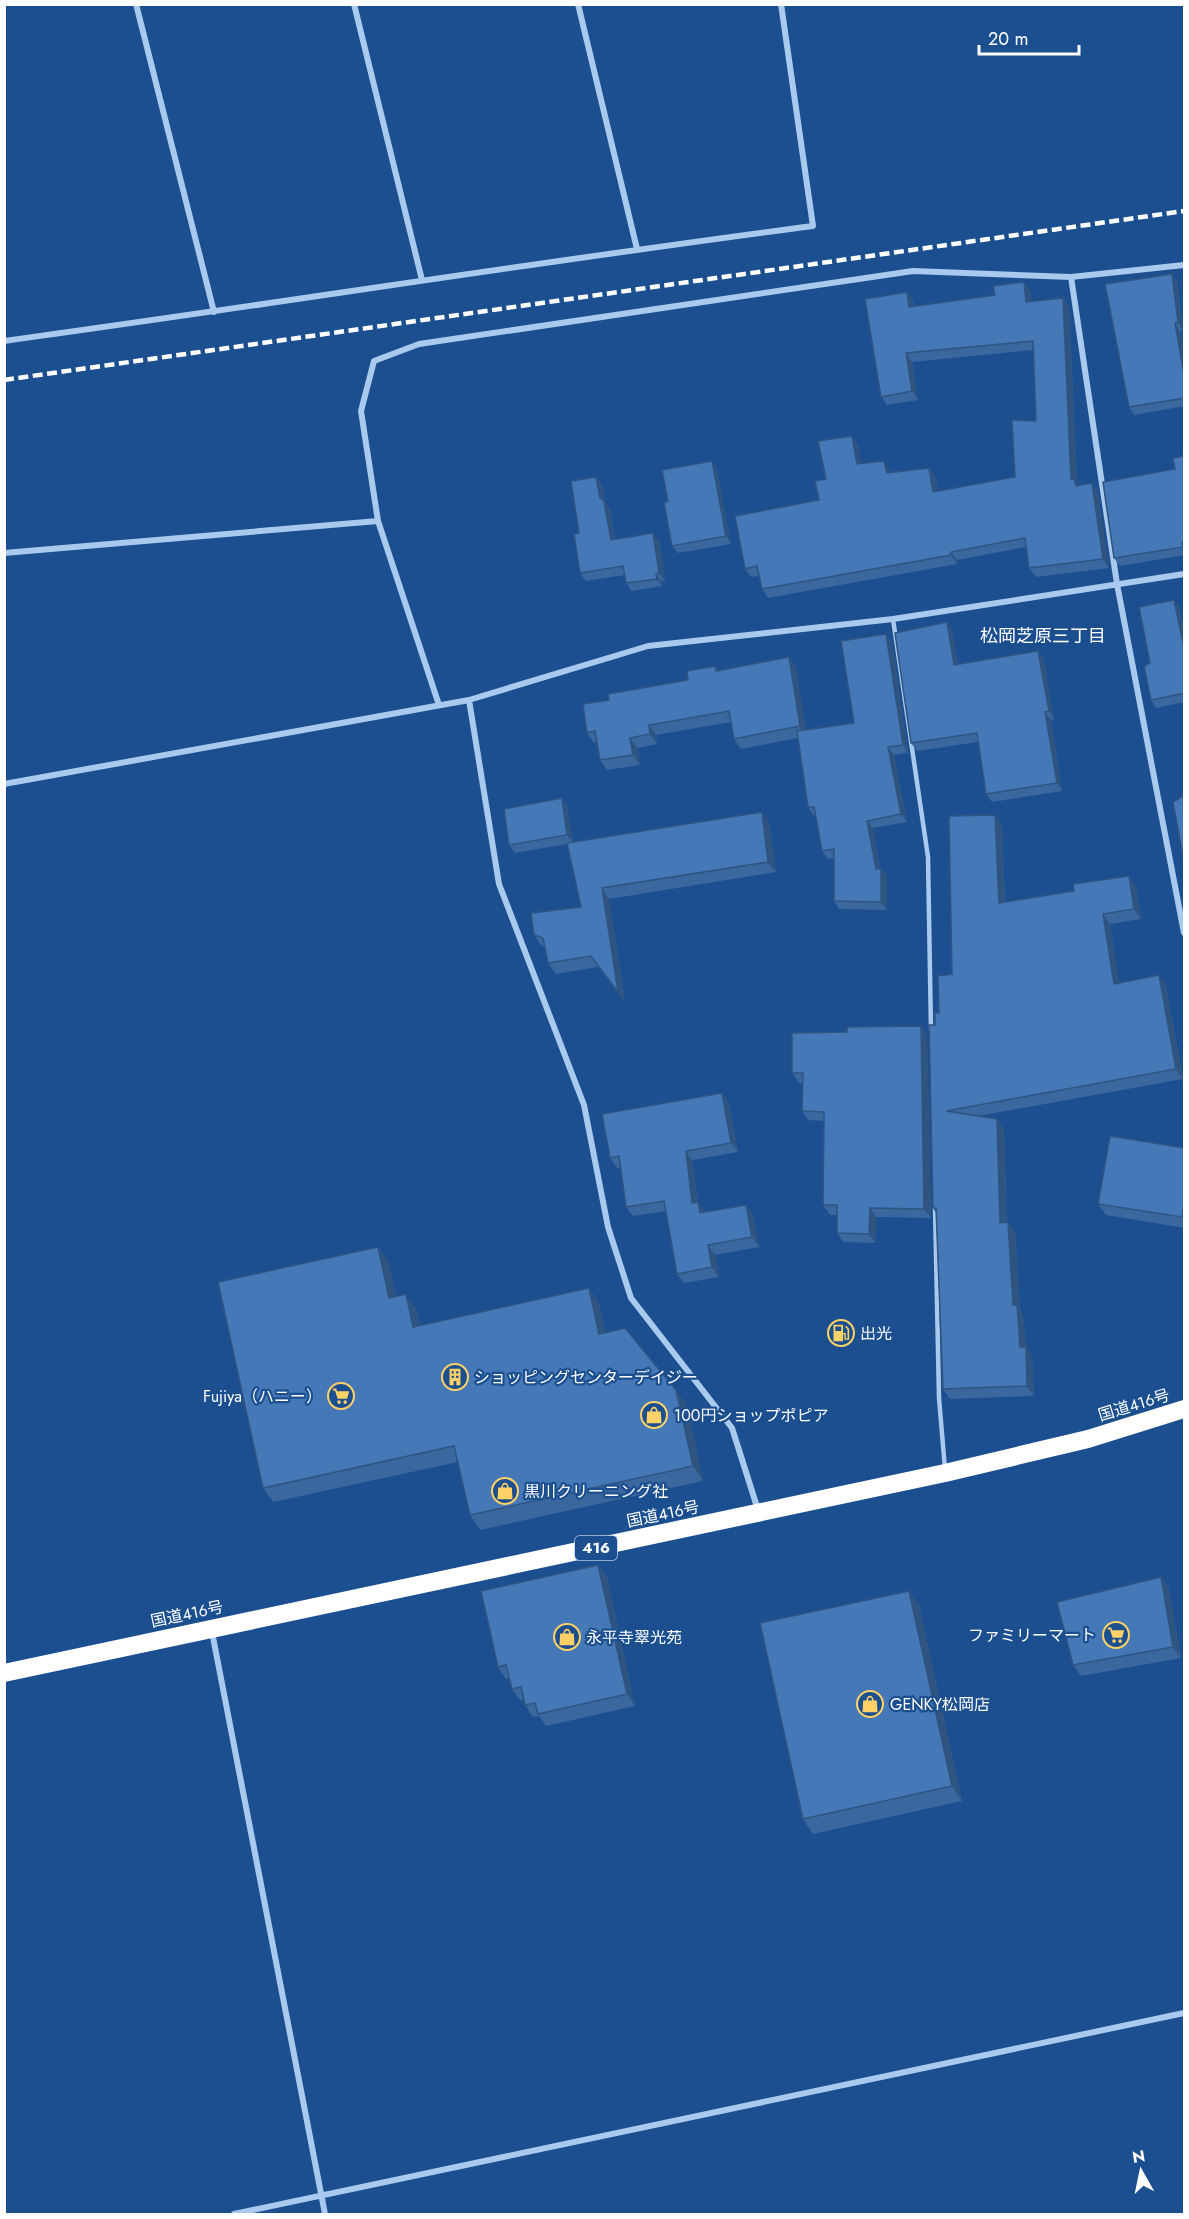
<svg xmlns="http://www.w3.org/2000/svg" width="1189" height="2219" viewBox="0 0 1189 2219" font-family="Jost,'Noto Sans JP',sans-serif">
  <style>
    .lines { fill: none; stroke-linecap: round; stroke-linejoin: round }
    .lane { stroke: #a9c9ee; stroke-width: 4.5 }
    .street { stroke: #a9c9ee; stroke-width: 6 }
    .highway { stroke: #fff; stroke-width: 18 }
    .rail { stroke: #fff; stroke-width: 4.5; stroke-dasharray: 10 4.5; stroke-linecap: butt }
    .wall { fill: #3a679d }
    .shaded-wall { fill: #305480 }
    .building { fill: #4478b7; stroke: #305480; stroke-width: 1.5 }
    .labels { text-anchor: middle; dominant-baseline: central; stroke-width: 4.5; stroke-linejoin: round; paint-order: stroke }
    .shield { fill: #1b4f8f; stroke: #bbcadd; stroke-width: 1.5 }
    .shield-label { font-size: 15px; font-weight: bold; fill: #fff }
    .poi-label { font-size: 16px; fill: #fff; stroke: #1b4f8f; text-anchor: start }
    .street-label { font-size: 16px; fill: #fff; stroke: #1b4f8f }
    .neighbourhood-label { font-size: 18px; fill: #fff; stroke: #1b4f8f }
  </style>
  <rect width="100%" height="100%" fill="#1b4f8f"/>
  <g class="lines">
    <!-- lane -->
    <path class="lane" d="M893,619l35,238 3,174
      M935,1207l4,191 6,71"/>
    <!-- street -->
    <path class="street" d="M136,4l78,308
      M354,4l68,276
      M578,4l59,245
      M1071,277l46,307 67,349
      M4,341c270,-37 539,-80 809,-115l-32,-222
      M4,553l374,-32
      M469,700l30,184 85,221 24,122 23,71 101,130 26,82
      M439,705l-61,-184 -17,-110 13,-50 45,-17 494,-73 158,6 113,-12
      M4,784l465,-84 179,-54 245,-27 291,-45
      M212,1632l113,582
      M234,2214l950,-201"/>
    <!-- highway -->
    <path class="highway" d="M4,1673l941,-200 143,-34 96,-30"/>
    <!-- rail -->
    <path class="rail" d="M4,380l1180,-169"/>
  </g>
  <!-- wall -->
  <path class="wall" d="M1172,274l5,8 6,48 -3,1 5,24v51l-51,9 -5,-8z
    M1024,282l6,9 1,11 32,-4 6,9 8,175 2,3 13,-2 6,9 11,76 -73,9 -7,-9 -3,-21 -69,13v4l-189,34 -6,-9 -3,-13 -8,1 -6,-8 74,-69 7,-21 32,-34 3,18 29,7 1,3 38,-5 6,8 3,16 77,-15 21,-56 -3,-71 -121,12 6,38 -31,5 -6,-8 26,-105 6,9 1,5 81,-11z
    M1185,456v99l-65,11 -6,-8z
    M712,461l5,8 14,75 -53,9 -6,-7 -4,-45z
    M596,477l6,8 3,17 5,7 5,30 44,1 6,41h-4l1,5 -30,5 -6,-8 -1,-8 -39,6 -6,-8 -1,-40z
    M1174,600l5,8 6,26v68l-29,6 -5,-8 -1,-37z
    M952,630l6,35 80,-14 6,8 10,60 -3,1 11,71 -70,11 -6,-8 -8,-52 -61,9 -6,-8z
    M886,634l6,8 16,111 -14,2 13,67 -34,6 7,41h1l6,8v33l-48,-1 -5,-8v-43l-6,1 -6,-8 -6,-36h-3l-5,-8 -10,-69 -57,11 -7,-10 -3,-17 -75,13 1,9 -20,4 3,17 -33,5 -7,-10 -3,-18 -3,1 -7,-10 22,-33 79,-20 27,-14 3,4 71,-13 7,11 10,62 48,-7z
    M562,798l5,8 6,36 196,-20 7,50 -167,27 16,103 -27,-35 -42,7 -8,-11 -3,-16 -4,-2 -7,-10 47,-28 -14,-63 -52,9 -6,-8z
    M1002,824l3,78 131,-16 5,33 -31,5 9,59 47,2 17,94 -205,37 26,13 3,93h1l7,10 5,77 3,6 3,32 6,10 2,39 -84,3 -7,-10 -7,-176 -3,-5 2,-183z
    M921,1026l6,9 4,183 -55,-1v26l-33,-1 -6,-9v-18h-7l-7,-10 1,-84 -16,-1 -6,-9 1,-28h-4l-7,-10 55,-41z
    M722,1093l7,9 9,50 -46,8 6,42 7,10 48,2 6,33 -44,8 4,22 -35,6 -7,-9 -11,-63 -33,5 -7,-9 -5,-40 -4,1 -7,-10z
    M1185,1148v80l-79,-13 -8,-11z
    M378,1247l10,15 8,34 20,13 4,17 169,-38 10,15 6,29 82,73 16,76 -223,49 -10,-15 -12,-53 -185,40 -10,-14z
    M598,1565l9,12 28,129 -89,20 -7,-10 -6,1 -8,-12 -1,-6 -4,1 -8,-11 -3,-11 -3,1 -8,-12z
    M1161,1577l8,12 12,69 -100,18 -8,-11z
    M919,1605l43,196 -149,33 -10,-15z"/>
  <!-- shaded-wall -->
  <path class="shaded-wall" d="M1172,274l5,8 6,48 -5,-8z
    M1024,282l6,9 2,20 -6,-9z
    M907,292l6,9 2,15 -6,-9z
    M1063,298l6,9 8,175 4,5 1,7 -11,-15z
    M1175,323l5,8 5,24v25z
    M906,353l6,9 6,38 -6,-9z
    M852,436l6,9 5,28 -6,-9z
    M712,461l5,8 14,75 -5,-8z
    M884,461l6,9 3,12 -6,-9z
    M929,468l6,8 5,25 -7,-9z
    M596,477l6,8 3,17 5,7 6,39 -5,-8 -11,-42z
    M1092,483l6,9 11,76 -6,-9z
    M653,533l6,7 6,41 -6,-8z
    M951,552l6,8v4l-6,-9z
    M656,574l5,7 1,5 -5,-7z
    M1174,600l5,8 6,26v18z
    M947,622l5,8 7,43 -5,-8z
    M886,634l6,8 16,111 -5,-8z
    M1038,651l6,8 10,60 -5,-8z
    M789,657l7,11 11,68 -7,-10z
    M1045,712l6,8 11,71 -5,-8z
    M649,725l7,10 1,9 -7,-10z
    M630,738l7,10 3,17 -7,-10z
    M888,747l6,8 13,67 -6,-8z
    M562,798l5,8 6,37 -6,-8z
    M762,812l7,10 7,50 -8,-10z
    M995,815l7,9 3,89 -6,-10z
    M867,821l6,7 8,49v-8l6,8v33l-6,-8z
    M1129,876l7,10 5,33 -7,-10z
    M602,888l7,11 16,103 -7,-10z
    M1103,914l7,10 11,70 -7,-10z
    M1159,975l7,10 17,94 -7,-10z
    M921,1026l6,9 4,183 -7,-9z
    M722,1093l7,9 9,50 -7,-9z
    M997,1119l7,10 3,104 -7,-10z
    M686,1151l6,9 7,52 -7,-9z
    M1185,1199v23l-3,-5z
    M698,1202l7,9 2,12 -7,-10z
    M746,1205l7,9 6,33 -7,-10z
    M870,1208l6,9v26l-7,-9z
    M1008,1222l7,10 5,77 3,6 3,32 6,10 2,39 -7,-10 -14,-81z
    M708,1245l7,10 4,22 -7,-10z
    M378,1247l10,15 12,51 -11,-15z
    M589,1288l10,15 10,46 -10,-15z
    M406,1294l10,15 7,33 -10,-15z
    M676,1390l11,15 16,76 -10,-15z
    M598,1565l9,12 28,129 -8,-12z
    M1161,1577l8,12 12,69 -8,-11z
    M909,1591l10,14 43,196 -10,-15z"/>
  <!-- building -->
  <path class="building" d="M1172,274l6,48 -3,1 10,57v18l-56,9 -24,-123z
    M1024,282l2,20 37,-4 8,181h3l2,7 16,-3 11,76 -74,9 -4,-30 -74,14v3l-189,34 -5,-23 -12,3 -10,-53 84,-16 -4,-19 11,-2 -8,-38 34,-5 5,28 27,-3 3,12 42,-5 4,24 82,-15 -3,-57 24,1 -3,-80 -127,12 6,38 -31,6 -16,-98 42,-7 2,15 86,-12 -2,-9z
    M1185,456v86l-3,1 1,4 -69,11 -11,-76 72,-13 -2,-11z
    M712,461l14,75 -54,10 -8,-43 4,-2 -6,-31z
    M596,477l4,21 4,3 7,39 42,-7 6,40 -3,1 1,5 -31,4 -3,-17 -43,7 -6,-39 5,-1 -8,-52z
    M1174,600l11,52v41l-34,7 -7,-34 6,-3 -11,-56z
    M947,622l7,43 84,-14 11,60 -4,1 12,71 -71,11 -9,-61 -66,10 -16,-110z
    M886,634l17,111 -15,2 13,67 -34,7 9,48h5v33l-47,-1v-52l-12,2 -8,-44h-6l-11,-76 57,-8 -13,-82z
    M789,657l11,69 -66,13 -5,-28 -80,14 1,9 -20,4 3,17 -33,5 -5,-29 -8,2 -4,-29 26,-4 -1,-6 80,-14 -1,-9 28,-5 1,5z
    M1185,795v72l-12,-65z
    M562,798l5,37 -58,10 -5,-36z
    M762,812l6,50 -166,26 16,104 -27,-36 -43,7 -5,-25 -9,-3 -3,-22 50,-6 -14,-64z
    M995,815l4,88 75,-12 -1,-7 56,-8 5,33 -31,5 11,70 45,-9 17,94 -230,42 51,8 3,104 8,-1 5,83h4l3,42h6l1,39 -84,3 -7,-181h-3l-4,-183h6v-12h4l-1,-37 14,-2 -3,-158z
    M921,1026l3,183 -54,-1 -1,26 -32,-1v-28h-14l1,-93 -22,-1 1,-38h-11v-40l55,-1v-5z
    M722,1093l9,50 -45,8 6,52 6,-1 2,11 46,-8 6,32 -44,8 4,22 -35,7 -13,-73 -38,6 -7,-51 -9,2 -8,-44z
    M1110,1136l75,12v51l-3,18 -84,-13z
    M378,1247l11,51 17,-4 7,33 176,-39 10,46 26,-6 51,62 17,76 -223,49 -16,-69 -191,42 -45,-206z
    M598,1565l29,129 -89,20 -3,-11 -10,2 -4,-18 -9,2 -6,-24 -8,2 -17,-76z
    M1161,1577l12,70 -100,18 -16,-63z
    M909,1591l43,195 -149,33 -43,-196z"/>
  <!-- icons -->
  <defs>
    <symbol id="fuel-ring" viewBox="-11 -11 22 22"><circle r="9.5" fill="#1b4f8f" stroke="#ffd166" stroke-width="1.5"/><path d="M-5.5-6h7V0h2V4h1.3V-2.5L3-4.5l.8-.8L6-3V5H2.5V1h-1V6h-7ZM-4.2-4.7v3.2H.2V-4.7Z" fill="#ffd166"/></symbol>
    <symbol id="building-ring" viewBox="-11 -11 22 22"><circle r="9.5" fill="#1b4f8f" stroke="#ffd166" stroke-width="1.5"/><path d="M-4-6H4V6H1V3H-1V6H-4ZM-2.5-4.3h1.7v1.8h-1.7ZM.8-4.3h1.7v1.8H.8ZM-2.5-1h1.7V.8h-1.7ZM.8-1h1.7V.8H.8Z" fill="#ffd166"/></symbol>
    <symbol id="supermarket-ring" viewBox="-11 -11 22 22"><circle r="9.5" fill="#1b4f8f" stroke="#ffd166" stroke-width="1.5"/><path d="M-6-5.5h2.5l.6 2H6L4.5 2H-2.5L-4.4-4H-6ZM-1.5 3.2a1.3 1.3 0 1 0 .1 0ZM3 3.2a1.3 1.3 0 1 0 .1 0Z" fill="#ffd166"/></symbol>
    <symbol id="shop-ring" viewBox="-11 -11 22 22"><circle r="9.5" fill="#1b4f8f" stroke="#ffd166" stroke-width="1.5"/><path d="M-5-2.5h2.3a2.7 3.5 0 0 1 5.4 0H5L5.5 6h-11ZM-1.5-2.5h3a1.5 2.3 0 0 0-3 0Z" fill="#ffd166"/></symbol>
  </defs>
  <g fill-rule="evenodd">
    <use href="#fuel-ring" x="826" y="1318" width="30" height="30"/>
    <use href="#building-ring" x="440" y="1362" width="30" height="30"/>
    <use href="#supermarket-ring" x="326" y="1381" width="30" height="30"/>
    <use href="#shop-ring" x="639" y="1400" width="30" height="30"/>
    <use href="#shop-ring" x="490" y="1476" width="30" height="30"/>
    <use href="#supermarket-ring" x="1101" y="1620" width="30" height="30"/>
    <use href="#shop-ring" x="552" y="1622" width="30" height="30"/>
    <use href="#shop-ring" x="855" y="1689" width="30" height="30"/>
  </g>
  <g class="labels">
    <!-- shield labels -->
    <rect class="shield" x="575" y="1536" width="42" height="24" rx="4.5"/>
    <g class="shield-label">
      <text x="596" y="1548">416</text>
    </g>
    <!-- poi labels -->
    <g class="poi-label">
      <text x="860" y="1333">出光</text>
      <text x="474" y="1377">ショッピングセンターデイジー</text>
      <text x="322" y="1396" text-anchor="end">Fujiya（ハニー）</text>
      <text x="674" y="1415">100円ショップポピア</text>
      <text x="524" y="1491">黒川クリーニング社</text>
      <text x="1096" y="1635" text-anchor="end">ファミリーマート</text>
      <text x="586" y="1637">永平寺翠光苑</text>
      <text x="890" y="1704">GENKY松岡店</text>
    </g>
    <!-- street labels -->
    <g class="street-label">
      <text transform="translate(1134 1405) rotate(-17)">国道416号</text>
      <text transform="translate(663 1514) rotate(-12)">国道416号</text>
      <text transform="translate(187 1614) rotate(-12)">国道416号</text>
    </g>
    <!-- neighbourhood labels -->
    <g class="neighbourhood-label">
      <text x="1043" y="636">松岡芝原三丁目</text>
    </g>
  </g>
  <!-- border -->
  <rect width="1189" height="2219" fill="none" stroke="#ffffff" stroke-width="12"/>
  <!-- north arrow -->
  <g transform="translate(1141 2171) rotate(351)" stroke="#1b4f8f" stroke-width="4.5" paint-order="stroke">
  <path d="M0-4.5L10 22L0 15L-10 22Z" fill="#ffffff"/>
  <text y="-9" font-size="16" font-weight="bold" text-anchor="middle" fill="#ffffff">N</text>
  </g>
  <!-- scale -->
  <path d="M979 45v9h100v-9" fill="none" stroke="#ffffff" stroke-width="3"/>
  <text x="988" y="45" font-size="18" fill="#ffffff" stroke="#1b4f8f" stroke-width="4.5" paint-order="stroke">20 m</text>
</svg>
